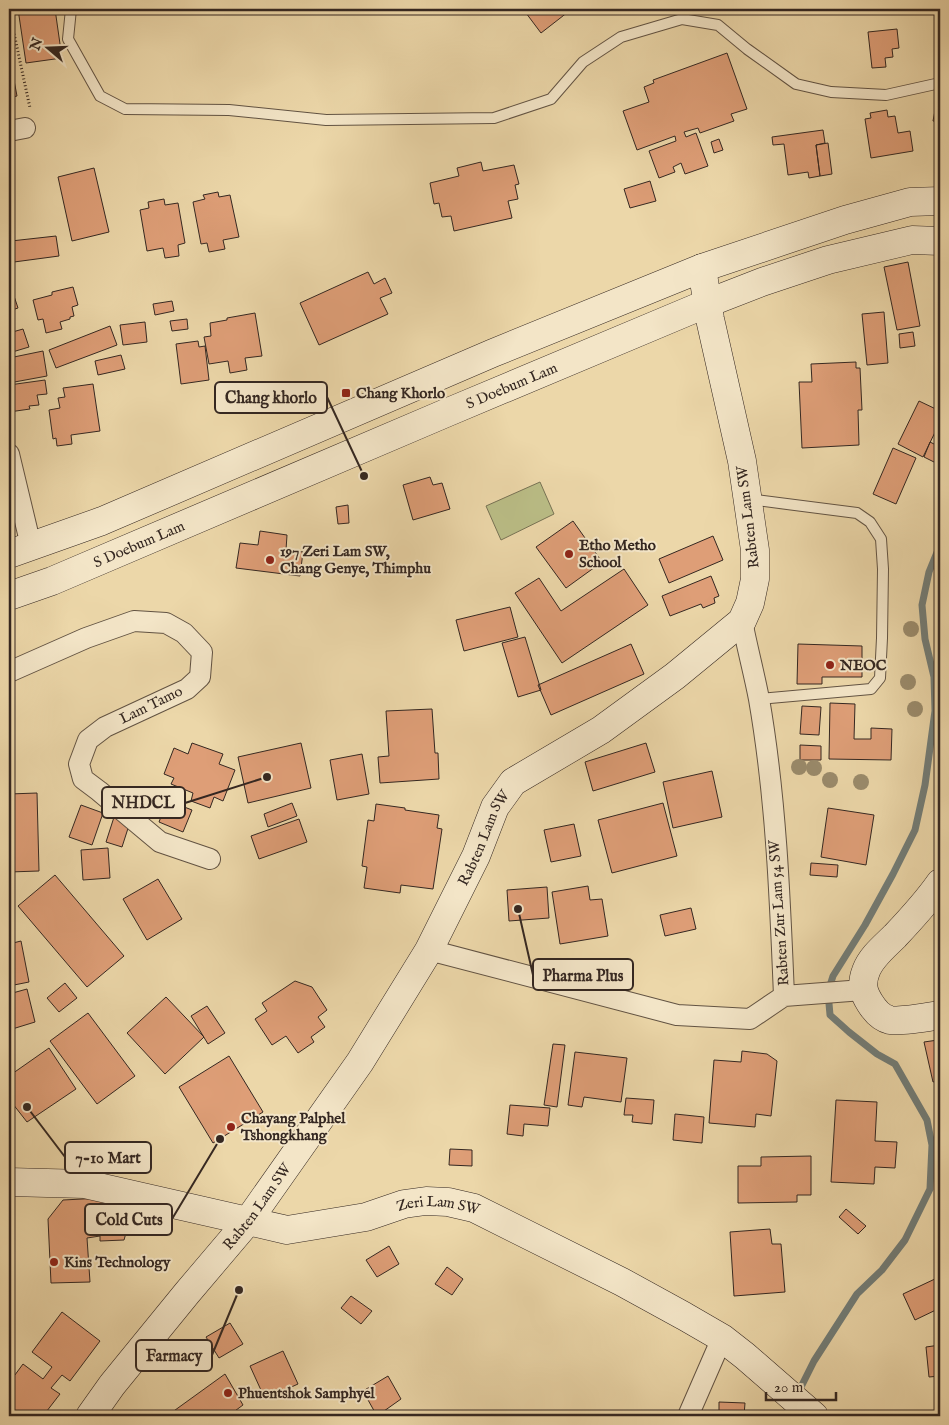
<svg xmlns="http://www.w3.org/2000/svg" width="949" height="1425" viewBox="0 0 949 1425" font-family="'IM FELL English',serif">
  <style>
    .green { fill: #babd86; stroke: #777254 }
    .lines { fill: none; stroke-linecap: round; stroke-linejoin: round }
    .stream { stroke: #727d78; stroke-width: 7 }
    .building { fill: #de9e77; stroke: #342721 }
    .lane-casing { stroke: #625343; stroke-width: 12 }
    .street-casing { stroke: #625343; stroke-width: 22 }
    .secondary-casing { stroke: #342721; stroke-width: 29 }
    .path { stroke: #342721; stroke-width: 3; stroke-dasharray: 1 2.5; stroke-linecap: butt }
    .lane { stroke: #f3e5c7; stroke-width: 10 }
    .street { stroke: #f3e5c7; stroke-width: 20 }
    .secondary { stroke: #f3e5c7; stroke-width: 28 }
    .tree { fill: #9a8b6c }
    .poi-dot { fill: #8f2418; stroke: #f3e5c7; stroke-width: 2 }
    .labels { text-anchor: middle; dominant-baseline: central; stroke-width: 4; stroke-linejoin: round; paint-order: stroke }
    .street-label { font-size: 15px; fill: #342721; stroke: #f3e5c7 }
    .poi-label { font-size: 15px; font-weight: bold; fill: #342721; stroke: #f3e5c7; text-anchor: start }
    .leader { fill: none; stroke: #342721; stroke-width: 2 }
    .callout-dot { fill: #342721; stroke: #f3e5c7; stroke-width: 2 }
    .callout { fill: #f3e5c7; stroke: #342721; stroke-width: 2 }
    .callout-label { font-size: 16px; text-anchor: middle; font-weight: bold; fill: #342721 }
  </style>
  <rect width="100%" height="100%" fill="#ecd7a9"/>
  <filter id="stains"><feTurbulence type="fractalNoise" baseFrequency=".004" numOctaves="4"/><feColorMatrix values="0 0 0 0 .2 0 0 0 0 .09 0 0 0 0 .02 0 0 0 .5 -.17"/></filter>
  <radialGradient id="worn" r=".72"><stop offset=".6" stop-color="#630" stop-opacity="0"/><stop offset="1" stop-color="#630" stop-opacity=".3"/></radialGradient>
  <!-- green -->
  <path class="green" d="M540,482l14,32 -53,26 -15,-34z"/>
  <g class="lines">
    <!-- stream -->
    <path class="stream" d="M798,1393l16,-32 43,-67 25,-24 23,-30 25,-51 2,-44 -5,-25 -32,-56 -18,-10 -28,-22 -19,-17 -2,-23 5,-16 32,-51 28,-51 22,-44 10,-45 10,-74 -1,-34 -9,-38 -3,-34 7,-33 11,-27"/>
  </g>
  <!-- building -->
  <path class="building" d="M18,9h37l7,49 -36,5z
    M523,9h43l2,3 -27,21z
    M897,29l2,19 -7,1 1,8 -8,1 1,9 -14,1 -4,-36z
    M727,53l20,56 -16,5 3,7 -34,12 -2,-5 -14,4 2,5 10,-4 12,33 -23,8 -4,-11 -8,4 2,5 -16,6 -10,-27 27,-10 -1,-5 -38,14 -14,-39 26,-9 -5,-15 10,-4 -1,-3z
    M13,75l4,21 -8,2v-22z
    M937,100l3,1v21l-7,-1z
    M887,110l1,7 7,-1 3,17 12,-2 3,20 -42,7 -6,-39 6,-1 -1,-5z
    M823,130l2,13 -9,2 4,31 -11,2 -1,-6 -20,3 -4,-31 -11,1 -1,-8z
    M719,139l4,11 -9,3 -3,-11z
    M828,143l4,31 -12,2 -4,-31z
    M481,162l2,9 31,-6 5,19 -4,1 3,14 -10,2 4,17 -58,13 -3,-15 -9,1 -3,-14 -5,1 -4,-21 29,-7 -2,-8z
    M94,168l15,64 -37,9 -14,-64z
    M650,181l6,20 -26,7 -6,-19z
    M218,192l1,5 11,-2 9,42 -16,3 2,9 -16,3 -2,-9 -6,1 -8,-42 12,-3 -2,-4z
    M164,199l1,6 13,-2 7,40 -7,2 1,11 -14,2 -2,-10 -16,3 -7,-41 9,-2 -1,-6z
    M56,236l3,20 -45,6 -3,-21z
    M908,262l12,64 -23,4 -13,-63z
    M368,272l6,12 11,-6 7,15 -12,5 8,16 -69,31 -19,-42z
    M73,287l5,18 -6,2 2,9 -4,1v2l-10,3 2,7 -16,4 -3,-14 -5,1 -5,-20 19,-5v-3z
    M12,290l6,18 -9,3v-20z
    M172,301l2,10 -19,4 -2,-11z
    M884,312l4,51 -21,2 -5,-51z
    M255,313l7,43 -17,2 2,12 -17,3 -2,-12 -19,3 -5,-27 7,-1 -1,-13 17,-3v-2z
    M187,319l1,10 -16,2 -2,-10z
    M145,322l2,20 -24,3 -3,-20z
    M110,326l7,19 -61,23 -7,-18z
    M23,329l6,18 -20,6v-20z
    M913,332l2,14 -15,2 -1,-14z
    M198,341l1,6 6,-1 4,34 -28,4 -5,-40z
    M43,351l4,25 -38,7v-25z
    M121,355l4,14 -27,6 -3,-14z
    M856,362v6h4l2,42h-4l1,35 -57,3 -3,-66h13l-1,-18z
    M45,380l2,14 -10,1 2,10 -10,1 1,3 -21,3v-27z
    M93,384l7,47 -29,4 1,9 -15,2 -1,-8 -3,1 -4,-29 11,-2 -2,-10 7,-1 -2,-9z
    M919,401l21,10v11l-17,35 -25,-13z
    M930,442l10,5v7l-4,9 -12,-6z
    M893,448l23,10 -20,46 -23,-10z
    M430,477l3,8 9,-2 8,26 -37,11 -10,-35z
    M348,505l1,18 -11,1 -2,-17z
    M573,521l29,41 -36,26 -30,-41z
    M260,531l27,4 -1,15 17,2 -3,24 -64,-8 4,-25 18,2z
    M713,536l10,24 -54,23 -10,-24z
    M624,569l24,36 -86,58 -47,-70 24,-15 22,33z
    M711,576l8,20 -5,2 1,5 -12,5 -2,-4 -31,12 -8,-20z
    M510,607l8,30 -54,14 -8,-31z
    M525,637l16,53 -23,7 -16,-54z
    M631,644l13,30 -93,41 -13,-30z
    M798,644l64,2v31h-40v7h-25z
    M830,703l25,1 -1,35h17v-11l21,1 -1,31 -62,-1z
    M802,706l19,1 -2,28 -19,-1z
    M432,709l3,44h3l1,26 -59,4 -2,-26 11,-1 -3,-45z
    M192,743l31,11 -4,10 16,6 -12,31 -9,-4 -4,11 -19,-7 2,-8 -22,-9 3,-6 -10,-4 10,-26 14,6z
    M301,743l10,45 -63,15 -10,-46z
    M646,743l9,29 -62,19 -8,-29z
    M800,745l21,1v14h-21z
    M362,754l7,40 -32,6 -7,-40z
    M712,771l10,46 -49,11 -10,-46z
    M37,793l2,78 -30,1v-78z
    M169,796l7,3 -2,4 18,7 -9,22 -24,-10z
    M292,803l5,13 -29,11 -4,-13z
    M663,803l14,53 -65,17 -14,-53z
    M376,804l29,4v2l34,5 -2,13 5,1 -9,60 -32,-4 -1,8 -36,-5 3,-21 -5,-1 6,-46 6,1z
    M81,805l22,8 -11,32 -23,-8z
    M828,808l46,7 -8,50 -45,-8z
    M115,814l16,5 -9,28 -16,-5z
    M299,819l8,23 -48,17 -8,-23z
    M574,824l7,32 -30,6 -7,-32z
    M108,848l2,30 -27,2 -2,-30z
    M811,863l27,2 -1,12 -27,-2z
    M55,875l69,81 -37,31 -69,-81z
    M158,879l24,40 -35,21 -24,-41z
    M588,886l2,14 12,-1 6,37 -48,8 -8,-52z
    M547,887l2,31 -40,3 -2,-31z
    M691,908l5,21 -31,7 -5,-21z
    M21,941l8,41 -20,4v-42z
    M295,981l17,6 15,23 -9,7 7,10 -14,10 3,5 -16,11 -12,-17 -14,9 -17,-26 12,-8 -5,-8z
    M65,983l12,15 -18,14 -12,-14z
    M27,989l8,33 -26,8v-36z
    M166,997l38,40 -39,37 -38,-41z
    M207,1006l18,27 -17,11 -17,-28z
    M88,1013l47,63 -38,28 -47,-63z
    M940,1028v52l-7,2 -9,-40 14,-2 -3,-11z
    M553,1044l12,1 -8,62 -13,-2z
    M49,1048l27,41 -49,33 -18,-23v-23z
    M742,1051l25,3 10,7 -6,55 -15,-2 -1,13 -46,-4 5,-63 27,2z
    M575,1052l52,6 -6,44 -37,-5 -2,10 -14,-2z
    M229,1056l34,56 -50,31 -34,-56z
    M626,1098l28,2 -2,24 -20,-2 1,-7h-9z
    M836,1100l41,2 -2,39 22,1 -2,26 -20,-1 -1,17 -43,-2z
    M510,1105l40,3 -2,18 -24,-2 -1,12 -16,-2z
    M675,1114l29,3 -2,26 -29,-3z
    M450,1149l22,1v16l-23,-1z
    M811,1156v39h-14v7l-59,1v-37h23v-9z
    M121,1197l5,8 2,8v13l-4,14 -24,1v-5l-13,2 3,44 -39,1 -3,-64 15,-19z
    M846,1209l20,17 -8,8 -19,-17z
    M770,1229l2,15h9l4,48 -51,4 -4,-64z
    M389,1246l10,18 -22,13 -11,-17z
    M447,1267l16,12 -11,16 -17,-11z
    M937,1278l3,8v22l-25,12 -12,-26z
    M351,1296l21,15 -11,13 -20,-16z
    M62,1312l38,29 -30,40 -8,-6 -11,13 9,6 -17,22h-32l-2,-1v-32l14,-19 20,15 9,-12 -20,-15z
    M230,1323l13,21 -24,14 -13,-21z
    M940,1345v31l-11,1 -3,-30z
    M283,1351l15,33 -33,15 -15,-33z
    M225,1374l18,31 -15,11h-54l-3,-3z
    M388,1376l13,23 -24,17 -14,-25z
    M719,1402l26,1 -1,13h-25z"/>
  <g class="lines">
    <defs>
      <path id="lane" d="M71,9l-3,30 32,57 25,13 104,1 97,10 168,-2 57,-19 32,-37 38,-25 61,-18 36,6 29,24 49,35 35,8 55,3 54,-12
        M748,499l109,14 13,9 11,17 2,30 -1,69 -2,40 -9,11 -112,10"/>
      <path id="street" d="M9,131l16,-3
        M9,454l22,92
        M9,672l77,-34 48,-17 32,2 18,10 18,19 -2,25 -13,12 -82,38 -17,13 -9,24 4,15 16,12 61,51 50,17
        M429,950l248,65 73,4 34,-23c-4,-99 -8,-199 -25,-297 -5,-26 -12,-52 -17,-78
        M784,996l79,-6
        M688,1416l34,-78"/>
      <g id="secondary">
        <path d="M9,554l93,-33 391,-168 209,-85 143,-48 65,-18 30,-1"/>
        <path id="s1" d="M9,596l43,-15 394,-168 262,-110 54,-21 66,-22 84,-20 28,1"/>
        <path d="M940,883c-14,20 -28,35 -45,53 -10,10 -24,21 -29,35 -5,13 -3,21 4,32 5,8 11,15 20,17 11,2 38,-3 50,-5"/>
        <path id="s2" d="M9,1182l76,2 202,46 79,-13 38,-13 22,-3 22,1 26,6 148,74 62,34 38,22 23,18 69,60"/>
        <path id="s3" d="M90,1416l22,-31 75,-92 61,-72 112,-159 69,-112 47,-94 19,-49 18,-25 88,-52 74,-54 67,-55 8,-18 5,-24v-29l-13,-89 -32,-142 -8,-51"/>
      </g>
    </defs>
    <!-- lane casing -->
    <use href="#lane" class="lane-casing"/>
    <!-- street casing -->
    <use href="#street" class="street-casing"/>
    <!-- secondary casing -->
    <use href="#secondary" class="secondary-casing"/>
    <!-- path -->
    <path class="path" d="M9,10l21,98"/>
    <!-- lane -->
    <use href="#lane" class="lane"/>
    <!-- street -->
    <use href="#street" class="street"/>
    <!-- secondary -->
    <use href="#secondary" class="secondary"/>
  </g>
  <!-- trees -->
  <g class="tree">
    <circle cx="911" cy="629" r="8"/>
    <circle cx="908" cy="682" r="8"/>
    <circle cx="915" cy="709" r="8"/>
    <circle cx="799" cy="767" r="8"/>
    <circle cx="814" cy="768" r="8"/>
    <circle cx="830" cy="780" r="8"/>
    <circle cx="861" cy="782" r="8"/>
  </g>
  <!-- markers -->
  <g class="poi-dot">
    <rect x="341" y="388" width="10" height="10" rx="2.5"/>
    <circle cx="569" cy="554" r="5"/>
    <circle cx="270" cy="560" r="5"/>
    <circle cx="830" cy="665" r="5"/>
    <circle cx="231" cy="1127" r="5"/>
    <circle cx="54" cy="1262" r="5"/>
    <circle cx="228" cy="1393" r="5"/>
  </g>
  <g class="labels">
    <!-- street labels -->
    <g class="street-label">
      <text stroke="none"><textPath href="#s1" startOffset="545">S Doebum Lam</textPath></text>
      <text transform="translate(748 517) rotate(-97)">Rabten Lam SW</text>
      <text stroke="none"><textPath href="#s1" startOffset="140">S Doebum Lam</textPath></text>
      <text transform="translate(151 705) rotate(-26)">Lam Tamo</text>
      <text stroke="none"><textPath href="#s3" startOffset="702">Rabten Lam SW</textPath></text>
      <text transform="translate(779 913) rotate(-94)">Rabten Zur Lam 54 SW</text>
      <text stroke="none"><textPath href="#s3" startOffset="268">Rabten Lam SW</textPath></text>
      <text stroke="none"><textPath href="#s2" startOffset="438">Zeri Lam SW</textPath></text>
    </g>
    <!-- poi labels -->
    <g class="poi-label">
      <text x="356" y="393">Chang Khorlo</text>
      <text x="579" y="545">Etho Metho<tspan x="579" dy="17">School</tspan></text>
      <text x="280" y="551">197 Zeri Lam SW,<tspan x="280" dy="17">Chang Genye, Thimphu</tspan></text>
      <text x="840" y="665">NEOC</text>
      <text x="241" y="1118">Chayang Palphel<tspan x="241" dy="17">Tshongkhang</tspan></text>
      <text x="64" y="1262">Kins Technology</text>
      <text x="238" y="1393">Phuentshok Samphyel</text>
    </g>
  </g>
  <!-- callouts -->
  <path class="leader" d="M364 476L327 397M267 777L185 803M518 909L533 975M27 1107L65 1157M220 1139L172 1219M239 1290L212 1355"/>
  <g class="callout-dot">
    <circle cx="364" cy="476" r="5"/>
    <circle cx="267" cy="777" r="5"/>
    <circle cx="518" cy="909" r="5"/>
    <circle cx="27" cy="1107" r="5"/>
    <circle cx="220" cy="1139" r="5"/>
    <circle cx="239" cy="1290" r="5"/>
  </g>
  <g class="callout">
    <rect x="215" y="382" width="112" height="31" rx="5"/>
    <rect x="102" y="787" width="83" height="31" rx="5"/>
    <rect x="533" y="959" width="100" height="31" rx="5"/>
    <rect x="65" y="1142" width="86" height="31" rx="5"/>
    <rect x="85" y="1204" width="87" height="31" rx="5"/>
    <rect x="136" y="1340" width="76" height="31" rx="5"/>
  </g>
  <g class="callout-label">
    <text x="271" y="403">Chang khorlo</text>
    <text x="143" y="808">NHDCL</text>
    <text x="583" y="981">Pharma Plus</text>
    <text x="108" y="1163">7-10 Mart</text>
    <text x="129" y="1225">Cold Cuts</text>
    <text x="174" y="1361">Farmacy</text>
  </g>
  <!-- margin -->
  <rect width="949" height="1425" fill="none" stroke="#ecd7a9" stroke-width="30"/>
  <rect x="10" y="10" width="929" height="1405" fill="none" stroke="#342721" stroke-width="2.5"/>
  <rect x="15" y="15" width="919" height="1395" fill="none" stroke="#342721"/>
  <!-- north arrow -->
  <g transform="translate(48 48) rotate(289)" stroke="#f3e5c7" stroke-width="4" paint-order="stroke">
  <path d="M0-4L9 19L0 12L-9 19Z" fill="#342721"/>
  <text y="-8" font-size="14" font-weight="bold" text-anchor="middle" fill="#342721">N</text>
  </g>
  <!-- scale -->
  <path d="M766 1392v8h70v-8" fill="none" stroke="#342721" stroke-width="2.5"/>
  <text x="774" y="1392" font-size="15" fill="#342721" stroke="#f3e5c7" stroke-width="4" paint-order="stroke">20 m</text>
  <rect width="100%" height="100%" filter="url(#stains)"/>
  <rect width="100%" height="100%" fill="url(#worn)"/>
</svg>
